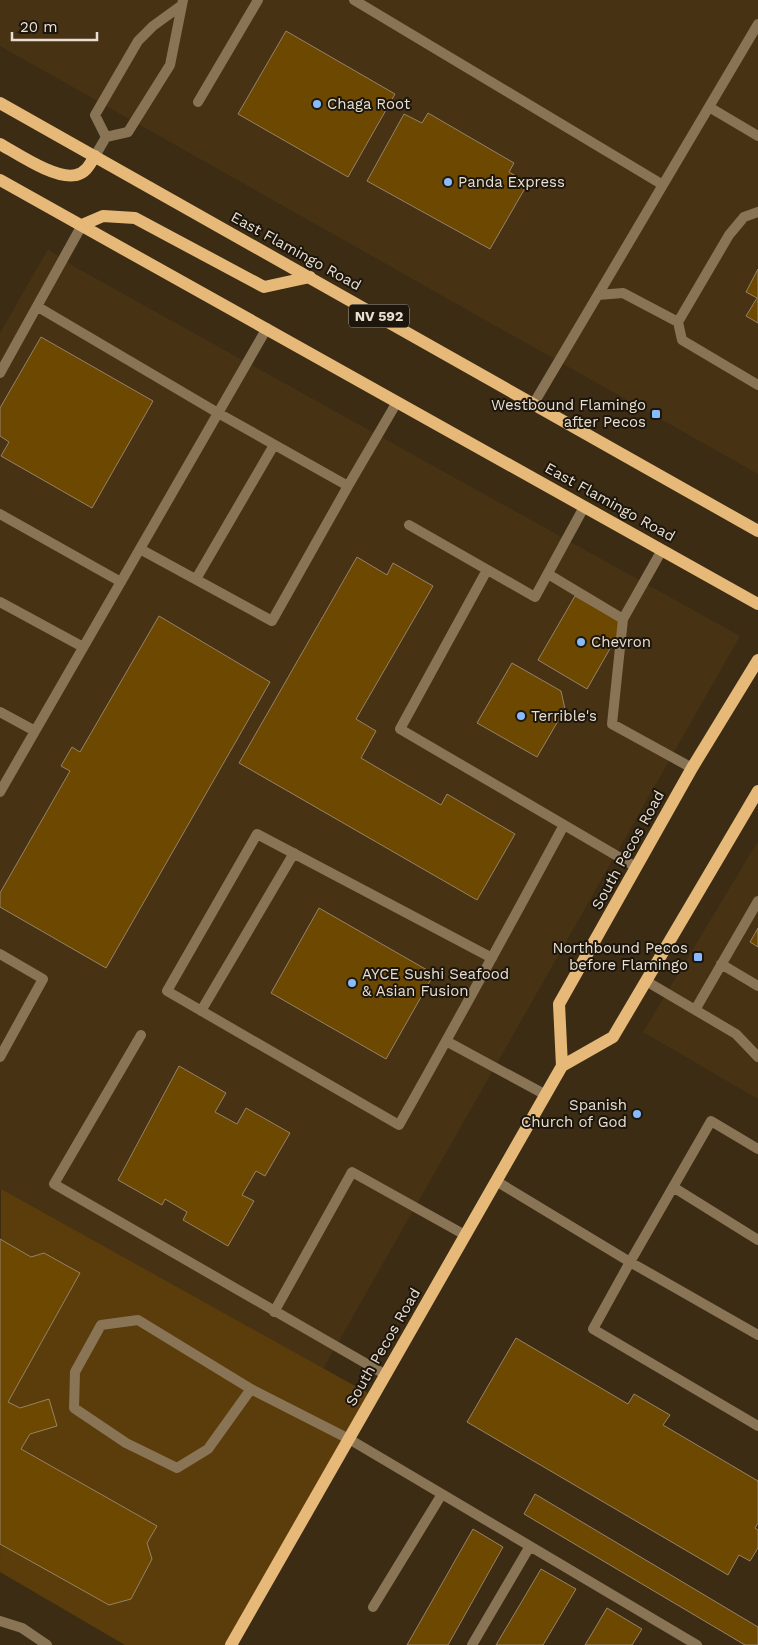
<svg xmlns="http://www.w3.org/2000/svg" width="758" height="1645" viewBox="0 0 758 1645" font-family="'Work Sans',sans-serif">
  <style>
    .built { fill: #473214 }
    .green { fill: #5b3d0c }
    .building { fill: #6d4800; stroke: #958268 }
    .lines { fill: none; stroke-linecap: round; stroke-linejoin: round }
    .lane { stroke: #8a7456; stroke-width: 10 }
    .primary { stroke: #e7b979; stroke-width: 12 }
    .poi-dot { fill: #87bbfc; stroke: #1d160c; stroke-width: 2 }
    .labels { text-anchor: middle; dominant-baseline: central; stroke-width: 4; stroke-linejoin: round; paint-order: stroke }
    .shield { fill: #1d160c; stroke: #aca396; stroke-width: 1 }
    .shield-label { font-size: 14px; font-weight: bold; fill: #e9dfd1 }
    .poi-label { font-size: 15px; fill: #e9dfd1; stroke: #1d160c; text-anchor: start }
    .street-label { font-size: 15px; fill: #e9dfd1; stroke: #1d160c }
  </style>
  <rect width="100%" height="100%" fill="#3c2c14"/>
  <!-- built -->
  <path class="built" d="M0,0h758v474l-758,-428z
    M48,249l27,18 665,369 -417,733 -323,-180v-856z
    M758,841v258l-115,-67z"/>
  <!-- green -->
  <path class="green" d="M1,1189l372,207 -142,249h-106l-125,-73z"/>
  <!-- building -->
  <path class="building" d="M286,31l109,63 -47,83 -110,-63z
    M428,113l86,50 -5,9 19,11 -38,66 -123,-68 37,-67 18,9z
    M758,269v54l-12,-7 11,-18 -11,-6z
    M41,337l112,64 -61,107 -91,-52 8,-14 -9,-6v-28z
    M357,557l30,18 6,-12 40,23 -77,133 20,12 -15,27 80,47 6,-11 68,40 -38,66 -238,-137z
    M575,596l49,28 -37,65 -49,-29z
    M159,616l111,66 -164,286 -106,-61v-14l70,-122 -9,-5 11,-19 8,5z
    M512,663l49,28 4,18 -28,48 -60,-34z
    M319,908l115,66 -48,85 -115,-66z
    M758,928v19l-8,-5z
    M179,1066l47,27 -11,19 22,12 9,-16 44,25 -25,43 -9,-5 -14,24 12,6 -26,45 -45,-26 4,-8 -22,-13 -3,6 -44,-25z
    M0,1239l31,18 13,-4 36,20 -72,129 12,6 29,-9 8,27 -27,8 -9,15 136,77 -10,17 5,16 -21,40 -22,6 -109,-61z
    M516,1338l112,66 6,-10 36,21 -7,10 95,56v42l-3,5 3,2v18l-8,13 -11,-6 -11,20 -261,-153z
    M535,1494l223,133v18h-13l-221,-131z
    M473,1529l30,18 -55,98h-41z
    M541,1569l35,20 -33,56h-47z
    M607,1608l35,21 -10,16h-47z"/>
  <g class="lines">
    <!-- lane -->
    <path class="lane" d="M354,0l309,185
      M198,102l60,-102
      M709,107l49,29
      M106,137l-11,-22 43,-74 15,-15 29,-21
      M95,156l11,-19 22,-5 42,-67 13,-65
      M598,295l25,-2 55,29 4,18 76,45
      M38,307l180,106 130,73 -76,135 -132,-72
      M678,322l51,-87 15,-18 14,-5
      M0,373l82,-148
      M534,403l224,-379
      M348,486l49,-84
      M0,514l121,68
      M409,525l126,72 49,-90
      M662,550l-39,69 -11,105 80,44
      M487,570l-87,159 236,138
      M548,574l75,45
      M196,579l78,-134
      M0,602l83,45
      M0,712l35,19
      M0,792l267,-464
      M0,954l43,25 -43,78
      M492,958l-235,-124 -90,157 232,134c56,-99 111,-200 165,-300
      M721,964l37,22
      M646,981l90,53 22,23
      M695,1010l63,-109
      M201,1011l93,-158
      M141,1035l-87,149 332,191
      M446,1041l100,54
      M496,1181l134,81 81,-141 47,28
      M673,1187l85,53
      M274,1312l78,-140 113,63
      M758,1335l-128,-73 -37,67 165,97
      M251,1389l-43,60 -31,19 -51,-25 -52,-35 1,-36 26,-47 37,-5 113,69 98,50 348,206
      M373,1607l69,-113
      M0,1621l22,7 25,17
      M472,1645l58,-99"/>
    <!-- primary -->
    <path class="primary" d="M0,103l758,428
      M0,144c18,10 56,36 76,31 10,-2 14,-11 19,-19
      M0,180l758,424
      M82,225l21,-9 32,2 129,69 46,-10
      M562,1066l-3,-62 133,-236 66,-108
      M231,1645l331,-579 51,-29 145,-246"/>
  </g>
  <!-- markers -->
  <g class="poi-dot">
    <circle cx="317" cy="104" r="5"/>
    <circle cx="448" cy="182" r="5"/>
    <rect x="651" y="409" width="10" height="10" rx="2.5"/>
    <circle cx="581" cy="642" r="5"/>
    <circle cx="521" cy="716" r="5"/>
    <rect x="693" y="952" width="10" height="10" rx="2.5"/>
    <circle cx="352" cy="983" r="5"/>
    <circle cx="637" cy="1114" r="5"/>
  </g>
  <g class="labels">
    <!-- shield labels -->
    <rect class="shield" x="349" y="304.5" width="60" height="23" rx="4"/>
    <g class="shield-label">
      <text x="379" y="316">NV 592</text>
    </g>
    <!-- poi labels -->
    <g class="poi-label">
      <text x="327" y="104">Chaga Root</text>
      <text x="458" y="182">Panda Express</text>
      <text x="646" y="405" text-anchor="end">Westbound Flamingo<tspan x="646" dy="17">after Pecos</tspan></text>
      <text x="591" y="642">Chevron</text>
      <text x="531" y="716">Terrible's</text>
      <text x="688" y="948" text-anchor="end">Northbound Pecos<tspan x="688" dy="17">before Flamingo</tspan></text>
      <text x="362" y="974">AYCE Sushi Seafood<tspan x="362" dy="17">&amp; Asian Fusion</tspan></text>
      <text x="627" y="1105" text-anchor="end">Spanish<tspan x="627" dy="17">Church of God</tspan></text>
    </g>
    <!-- street labels -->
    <g class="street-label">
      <text transform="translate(296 251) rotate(29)">East Flamingo Road</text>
      <text transform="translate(610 502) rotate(29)">East Flamingo Road</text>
      <text transform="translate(628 850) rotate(-61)">South Pecos Road</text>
      <text transform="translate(383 1347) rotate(-60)">South Pecos Road</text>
    </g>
  </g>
  <!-- scale -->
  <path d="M12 32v8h85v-8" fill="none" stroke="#e9dfd1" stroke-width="2.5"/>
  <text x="20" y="32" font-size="15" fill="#e9dfd1" stroke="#1d160c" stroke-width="4" paint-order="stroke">20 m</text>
</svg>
